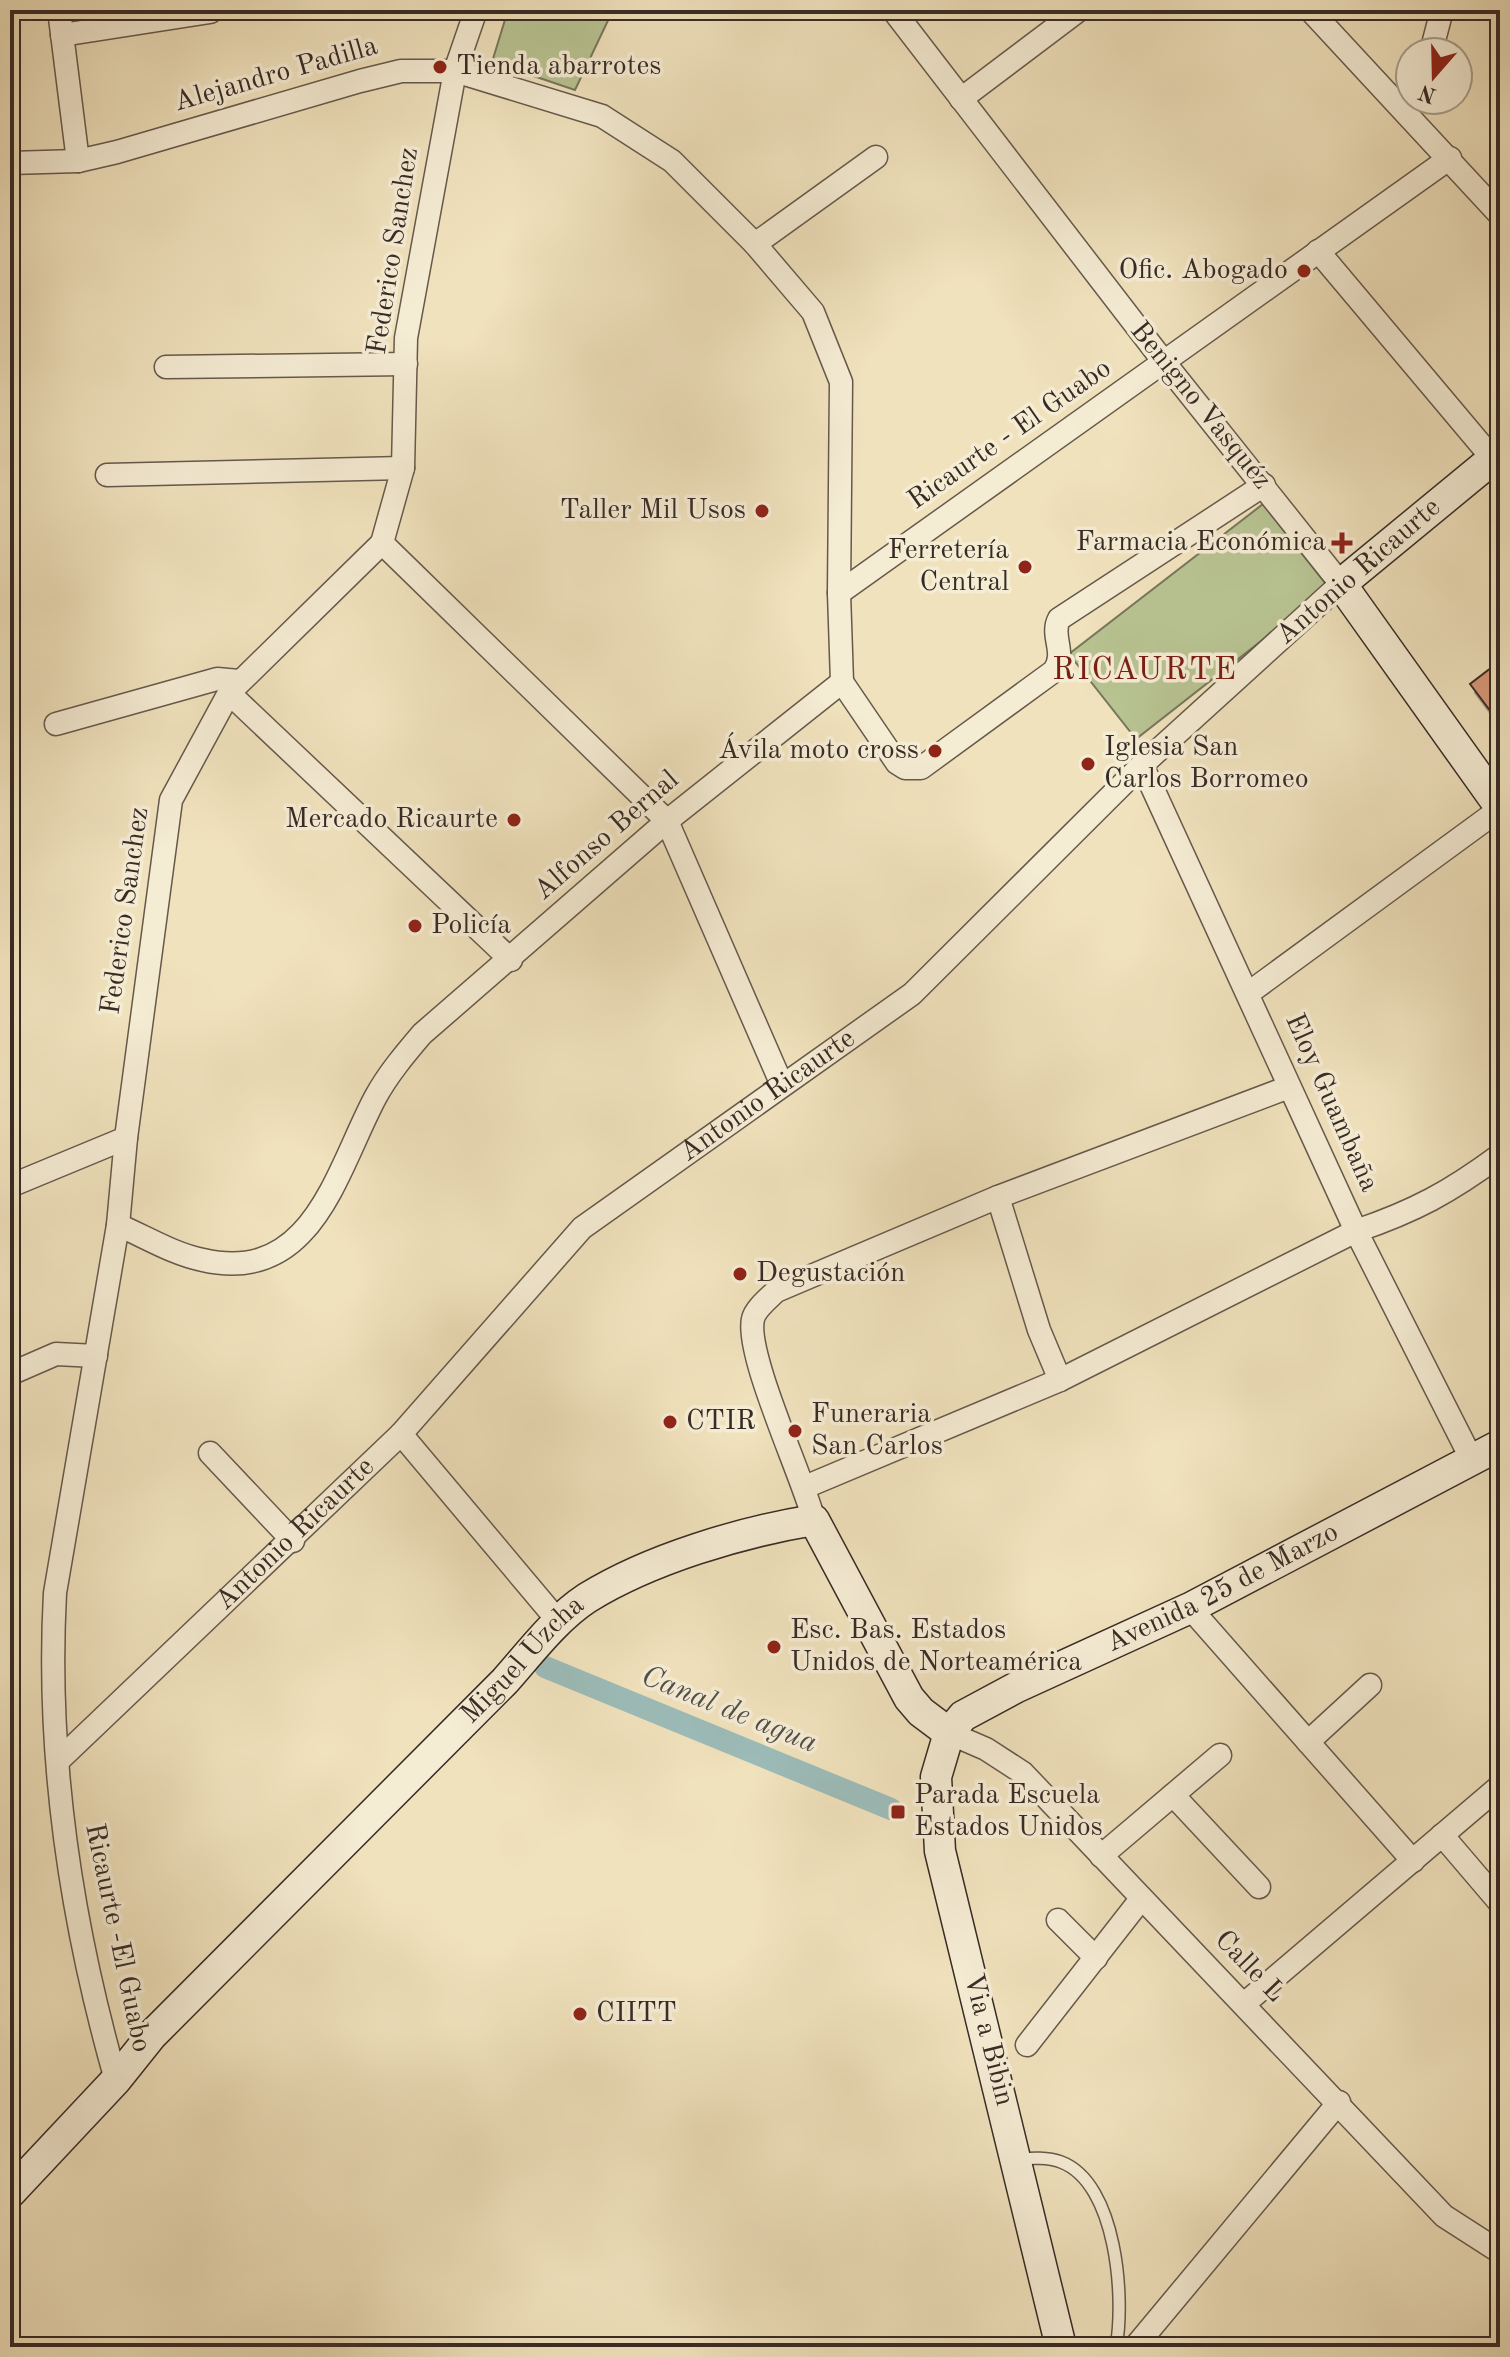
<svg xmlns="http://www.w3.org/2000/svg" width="1510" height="2357" viewBox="0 0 1510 2357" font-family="'Old Standard TT',serif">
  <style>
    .green { fill: #b8c392; stroke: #78775c; stroke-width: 2 }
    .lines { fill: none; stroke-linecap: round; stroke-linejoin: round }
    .canal { stroke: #9cbcb9; stroke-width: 22 }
    .building { fill: #d89877; stroke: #382b26; stroke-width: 2; filter: url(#shadow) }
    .lane-casing { stroke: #66594c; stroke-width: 14 }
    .street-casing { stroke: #66594c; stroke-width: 25 }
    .secondary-casing { stroke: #382b26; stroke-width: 33 }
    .lane { stroke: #f5ecd4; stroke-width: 11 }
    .street { stroke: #f5ecd4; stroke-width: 22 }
    .secondary { stroke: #f5ecd4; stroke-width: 30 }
    .poi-dot { fill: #8f2418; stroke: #f5ecd4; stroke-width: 3 }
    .labels { text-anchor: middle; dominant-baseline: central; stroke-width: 7; stroke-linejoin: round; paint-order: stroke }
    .poi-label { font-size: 28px; fill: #382b26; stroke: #f5ecd4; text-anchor: start }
    .street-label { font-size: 28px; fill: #382b26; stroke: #f5ecd4 }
    .water-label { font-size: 30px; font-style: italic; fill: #514f4b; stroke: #f5ecd4 }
    .quarter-label { font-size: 32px; letter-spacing: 2px; fill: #7a1f14; stroke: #f5ecd4 }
  </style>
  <defs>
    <filter id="shadow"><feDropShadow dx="5" dy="9" stdDeviation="0" flood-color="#0004"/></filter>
  </defs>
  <rect width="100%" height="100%" fill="#f0e2bd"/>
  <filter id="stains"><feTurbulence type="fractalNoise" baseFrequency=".0025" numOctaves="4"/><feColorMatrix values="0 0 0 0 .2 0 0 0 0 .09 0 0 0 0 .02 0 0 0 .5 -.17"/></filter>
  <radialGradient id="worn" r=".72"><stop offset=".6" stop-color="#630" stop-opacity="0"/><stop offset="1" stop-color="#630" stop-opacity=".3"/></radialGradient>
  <!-- green -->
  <path class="green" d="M508,10h105l-38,80 -83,-28z
    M1263,504l66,84 -193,151 -67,-85z"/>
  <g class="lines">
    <!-- canal -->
    <path class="canal" d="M545,1667l346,142"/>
  </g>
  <!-- building -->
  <path class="building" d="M1500,661v63l-30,-40z"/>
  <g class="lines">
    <defs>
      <path id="lane" d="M1018,2159c14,-1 30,-2 43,3 56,21 64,137 55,185"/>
      <g id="street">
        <path d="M59,10l19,151"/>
        <path d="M1310,10l190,205"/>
        <path d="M62,35l148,-23"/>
        <path d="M1431,52l11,-42"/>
        <path d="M961,99l118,-89"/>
        <path d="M10,163l68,-2 39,-9 243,-71 41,-10h54l147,45 70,45 83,83 58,68 28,70 -2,211 3,89 -175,139 -245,213c-17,20 -34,40 -47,64 -39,74 -63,187 -172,162 -30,-6 -57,-23 -85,-35"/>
        <path d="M755,244l121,-87"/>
        <path d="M1318,251l175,208"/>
        <path d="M166,367l240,-3"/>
        <path d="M107,475l296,-7"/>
        <path d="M382,543l285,278 115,264"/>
        <path d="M839,593l611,-435"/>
        <path d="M842,682l55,81 8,5h16l133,-97c13,-19 -4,-35 5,-52l205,-134"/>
        <path d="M229,693l282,267"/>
        <path d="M56,724l161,-45 22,2"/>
        <path d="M1142,765l214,466 117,231"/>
        <path d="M1250,992l250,-183"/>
        <path d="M10,1186l116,-48"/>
        <path d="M998,1197l41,133 21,50"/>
        <path d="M10,1374l46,-20 40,2"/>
        <path d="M401,1434l158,188"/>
        <path d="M210,1453l83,88"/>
        <path d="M805,1487l255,-107 296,-149c59,-20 94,-39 144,-76"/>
        <path d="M814,1520c-12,-45 -69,-166 -61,-201 2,-10 16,-21 23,-28l222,-94 291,-110"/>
        <path d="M1190,1608l223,253"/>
        <path d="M949,1733l37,16 37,24 421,443 56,36"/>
        <path d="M1308,1742l62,-57"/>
        <path id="s1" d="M58,1761l343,-327 181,-206 330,-234 230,-229 199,-181 -177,-222 -271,-352"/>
        <path d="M1173,1795l86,92"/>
        <path d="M1442,1835l58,68"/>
        <path d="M1101,1856l119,-101"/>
        <path d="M1058,1920l38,38"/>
        <path d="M1244,2004l256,-218"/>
        <path d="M1027,2045l114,-146"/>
        <path d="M116,2080c-45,-158 -70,-323 -61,-487l63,-368 8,-87 45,-338 58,-107 153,-150 21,-75 3,-130 49,-267 21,-61"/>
        <path d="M1135,2347l204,-245"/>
      </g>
      <g id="secondary">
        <path d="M1500,453l-159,131 159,223"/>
        <path id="s2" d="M10,2193l106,-113 36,-45 353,-354c25,-28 50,-62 82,-83 63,-39 154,-66 227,-78l95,178 12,14 28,21"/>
        <path id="s3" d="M1061,2347l-121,-496 -4,-74 13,-44 14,-17 54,-29 173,-79 310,-163"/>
      </g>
    </defs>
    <!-- lane casing -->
    <use href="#lane" class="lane-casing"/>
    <!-- street casing -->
    <use href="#street" class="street-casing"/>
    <!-- secondary casing -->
    <use href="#secondary" class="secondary-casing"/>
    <!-- lane -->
    <use href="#lane" class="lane"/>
    <!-- street -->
    <use href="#street" class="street"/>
    <!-- secondary -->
    <use href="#secondary" class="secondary"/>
  </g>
  <!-- markers -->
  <g class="poi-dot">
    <circle cx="440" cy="67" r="8"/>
    <circle cx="1304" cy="271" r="8"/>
    <circle cx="762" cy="511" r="8"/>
    <path d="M1338 531h8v8h8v8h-8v8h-8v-8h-8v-8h8z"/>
    <circle cx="1025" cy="567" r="8"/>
    <circle cx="935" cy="751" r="8"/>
    <circle cx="1088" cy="764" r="8"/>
    <circle cx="514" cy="820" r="8"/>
    <circle cx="415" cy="926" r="8"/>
    <circle cx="740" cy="1274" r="8"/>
    <circle cx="670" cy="1422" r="8"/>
    <circle cx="795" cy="1431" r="8"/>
    <circle cx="774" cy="1647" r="8"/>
    <rect x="890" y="1804" width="16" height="16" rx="4"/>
    <circle cx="580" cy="2014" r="8"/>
  </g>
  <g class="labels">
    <!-- poi labels -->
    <g class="poi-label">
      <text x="456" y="67">Tienda abarrotes</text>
      <text x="1288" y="271" text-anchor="end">Ofic. Abogado</text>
      <text x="746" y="511" text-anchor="end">Taller Mil Usos</text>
      <text x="1326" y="543" text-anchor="end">Farmacia Económica</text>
      <text x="1009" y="551" text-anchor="end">Ferretería<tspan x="1009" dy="32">Central</tspan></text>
      <text x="1104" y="748">Iglesia San<tspan x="1104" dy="32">Carlos Borromeo</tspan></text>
      <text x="919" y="751" text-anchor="end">Ávila moto cross</text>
      <text x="498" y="820" text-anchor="end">Mercado Ricaurte</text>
      <text x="431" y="926">Policía</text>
      <text x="756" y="1274">Degustación</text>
      <text x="811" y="1415">Funeraria<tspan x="811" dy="32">San Carlos</tspan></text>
      <text x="686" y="1422">CTIR</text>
      <text x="790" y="1631">Esc. Bas. Estados<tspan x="790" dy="32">Unidos de Norteamérica</tspan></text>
      <text x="914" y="1796">Parada Escuela<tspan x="914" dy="32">Estados Unidos</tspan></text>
      <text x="596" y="2014">CIITT</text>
    </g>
    <!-- street labels -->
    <g class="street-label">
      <text transform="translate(276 75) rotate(-16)">Alejandro Padilla</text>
      <text transform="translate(394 251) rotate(-81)">Federico Sanchez</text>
      <text transform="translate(1200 406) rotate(51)">Benigno Vasquéz</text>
      <text transform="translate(1010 435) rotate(-35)">Ricaurte - El Guabo</text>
      <text transform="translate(1359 572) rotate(-41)">Antonio Ricaurte</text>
      <text transform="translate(607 836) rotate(-41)">Alfonso Bernal</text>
      <text transform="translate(126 911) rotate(-82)">Federico Sanchez</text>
      <text stroke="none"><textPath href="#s1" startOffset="976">Antonio Ricaurte</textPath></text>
      <text transform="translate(1331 1103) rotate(66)">Eloy Guambaña</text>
      <text stroke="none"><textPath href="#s1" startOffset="328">Antonio Ricaurte</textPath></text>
      <text stroke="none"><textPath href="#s3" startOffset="942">Avenida 25 de Marzo</textPath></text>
      <text stroke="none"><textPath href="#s2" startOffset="740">Miguel Uzcha</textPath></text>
      <text transform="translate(117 1938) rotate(78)">Ricaurte -El Guabo</text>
      <text transform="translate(1249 1967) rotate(46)">Calle L</text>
      <text transform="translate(988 2040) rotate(76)">Via a Bibin</text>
    </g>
    <!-- water labels -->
    <g class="water-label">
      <text transform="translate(729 1710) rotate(22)">Canal de agua</text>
    </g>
    <!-- quarter labels -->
    <g class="quarter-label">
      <text x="1145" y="671">RICAURTE</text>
    </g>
  </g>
  <!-- margin -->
  <rect width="1510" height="2357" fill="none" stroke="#f0e2bd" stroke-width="40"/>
  <rect x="12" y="12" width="1486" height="2333" fill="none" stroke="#382b26" stroke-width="4"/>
  <rect x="20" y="20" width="1470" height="2317" fill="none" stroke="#382b26" stroke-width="2"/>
  <!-- north arrow -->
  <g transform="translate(1434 76) rotate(200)"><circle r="38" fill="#f5ecd4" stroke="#a99f8e" stroke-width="2"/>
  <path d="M0-6L14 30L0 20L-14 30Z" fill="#8f2418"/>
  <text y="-12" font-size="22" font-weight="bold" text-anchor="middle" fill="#382b26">N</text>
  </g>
  <rect width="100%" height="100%" filter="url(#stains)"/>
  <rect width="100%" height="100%" fill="url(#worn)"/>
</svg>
